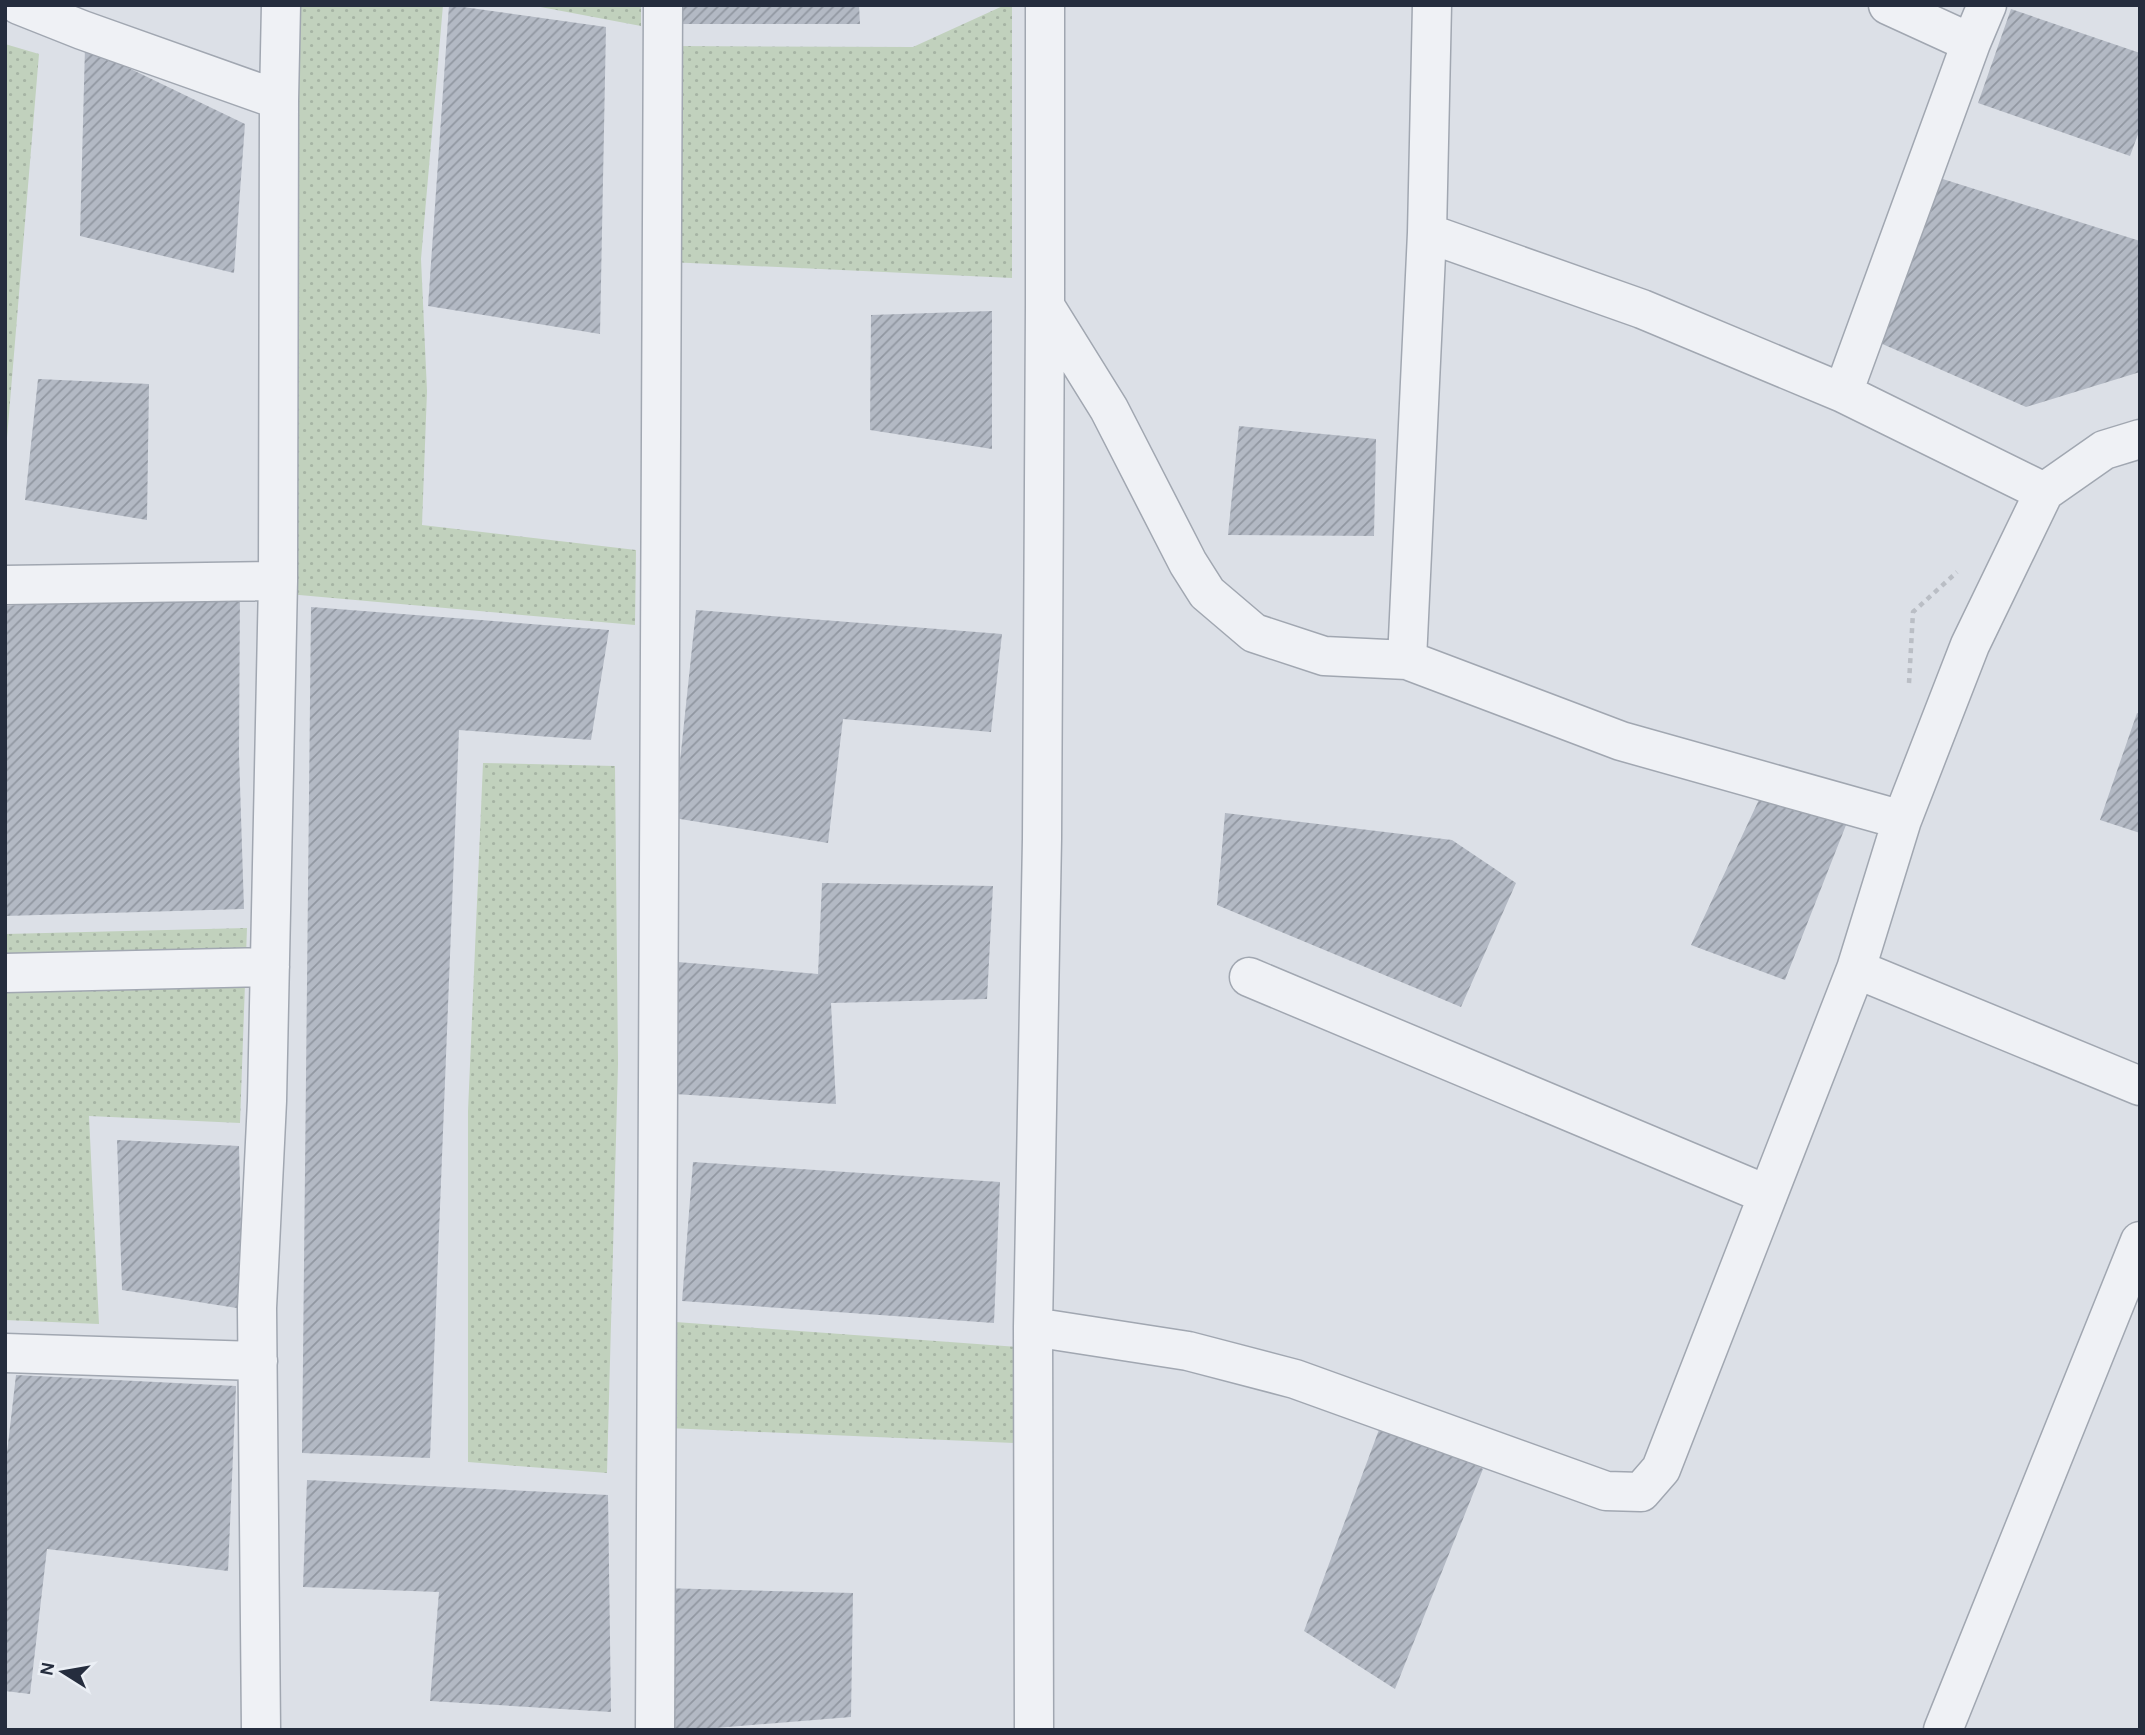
<svg xmlns="http://www.w3.org/2000/svg" width="2145" height="1735" viewBox="0 0 2145 1735" font-family="Karla,sans-serif">
  <style>
    .grass { fill: url(#grass-dots) }
    .building { fill: url(#building-hatch) }
    .lines { fill: none; stroke-linecap: round; stroke-linejoin: round }
    .minor-casing { stroke: #a1a7b1; stroke-width: 41 }
    .path { stroke: #babec5; stroke-width: 4.5; stroke-dasharray: 5 5; stroke-linecap: butt }
    .minor { stroke: #eff1f5; stroke-width: 38 }
  </style>
  <defs>
    <pattern id="grass-dots" width="8" height="8" patternUnits="userSpaceOnUse" patternTransform="scale(1.75)"><rect width="8" height="8" fill="#c1d1bd"/><path d="M2 2h.1M6 6h.1" fill="none" stroke="#a6b4a4" stroke-width="1.8" stroke-linecap="round"/></pattern>
    <pattern id="building-hatch" width="6" height="6" patternUnits="userSpaceOnUse" patternTransform="scale(1.75)"><rect width="6" height="6" fill="#b3b9c4"/><path d="M-1 1l2-2M0 6l6-6M5 7l2-2" fill="none" stroke="#9197a1"/></pattern>
  </defs>
  <rect width="100%" height="100%" fill="#dce0e7"/>
  <!-- grass -->
  <path class="grass" d="M291,5h152l-22,254 6,132 -5,134 214,25 -1,75 -347,-31z
    M530,5h111v21z
    M1005,5h7v273l-343,-16v-216l244,1z
    M5,44l34,10 -34,408z
    M483,763l132,3 3,298 -11,409 -139,-11v-351z
    M247,928l-7,195 -151,-7 10,208 -94,-4v-386z
    M662,1321l357,26 -5,96 -346,-15z"/>
  <!-- building -->
  <path class="building" d="M449,5l157,22 -6,307 -172,-28z
    M682,5h177l1,19h-177z
    M2011,9l129,44v76l-10,27 -152,-53z
    M85,47l160,77 -11,149 -154,-37z
    M1930,175l210,66v131l-114,35 -155,-68z
    M992,311v138l-122,-19 1,-115z
    M38,379l111,5 -2,136 -122,-20z
    M1239,426l137,13 -2,97 -146,-1z
    M240,587l-1,167 5,155 -239,7v-310z
    M311,607l298,23 -18,110 -132,-10 -29,728 -128,-5z
    M696,610l306,24 -11,98 -148,-13 -15,124 -154,-25z
    M2137,713l3,1v119l-40,-13z
    M1764,789l84,31 -63,160 -94,-35z
    M1225,813l227,27 64,43 -55,124 -244,-102z
    M822,883l171,3 -6,113 -156,4 5,101 -162,-10 4,-132 140,12z
    M117,1140l122,6 4,163 -121,-19z
    M693,1162l307,20 -6,141 -312,-22z
    M16,1375l220,11 -8,185 -181,-22 -17,145 -25,-3v-221z
    M1383,1419l100,50 -88,220 -91,-58z
    M307,1480l301,15 3,217 -181,-11 9,-109 -136,-5z
    M661,1588l192,5 -2,124 -160,13h-25z"/>
  <g class="lines">
    <defs>
      <path id="minor" d="M19,5l63,25 197,70
        M1888,5l83,38
        M1427,233l215,76 201,84 201,99
        M1045,306l64,103 79,154 19,30 47,40 70,23 83,4 214,81 281,79
        M1843,393l128,-350 16,-38
        M2140,439l-36,11 -60,42 -74,153 -68,175 -46,149 284,117
        M5,585l273,-4
        M1407,660l20,-427 5,-228
        M5,973l265,-6
        M1249,977l519,218
        M1033,1327l155,24 107,28 311,112 35,1 20,-23 195,-500
        M5,1353l253,8
        M261,1730l-4,-422 10,-207 11,-520 1,-481 2,-95
        M655,1730l8,-1725
        M1034,1730l-1,-403 9,-488 3,-533v-301
        M1943,1730l197,-489"/>
    </defs>
    <!-- minor casing -->
    <use href="#minor" class="minor-casing"/>
    <!-- path -->
    <path class="path" d="M1909,683l4,-71 44,-40"/>
    <!-- minor -->
    <use href="#minor" class="minor"/>
  </g>
  <!-- border -->
  <rect width="2145" height="1735" fill="none" stroke="#252d3e" stroke-width="14"/>
  <!-- north arrow -->
  <g transform="translate(63 1672) rotate(281)" stroke="#ebeff5" stroke-width="5" paint-order="stroke">
  <path d="M0-5L12 26L0 18L-12 26Z" fill="#252d3e"/>
  <text y="-10" font-size="19" font-weight="bold" text-anchor="middle" fill="#252d3e">N</text>
  </g>
</svg>
